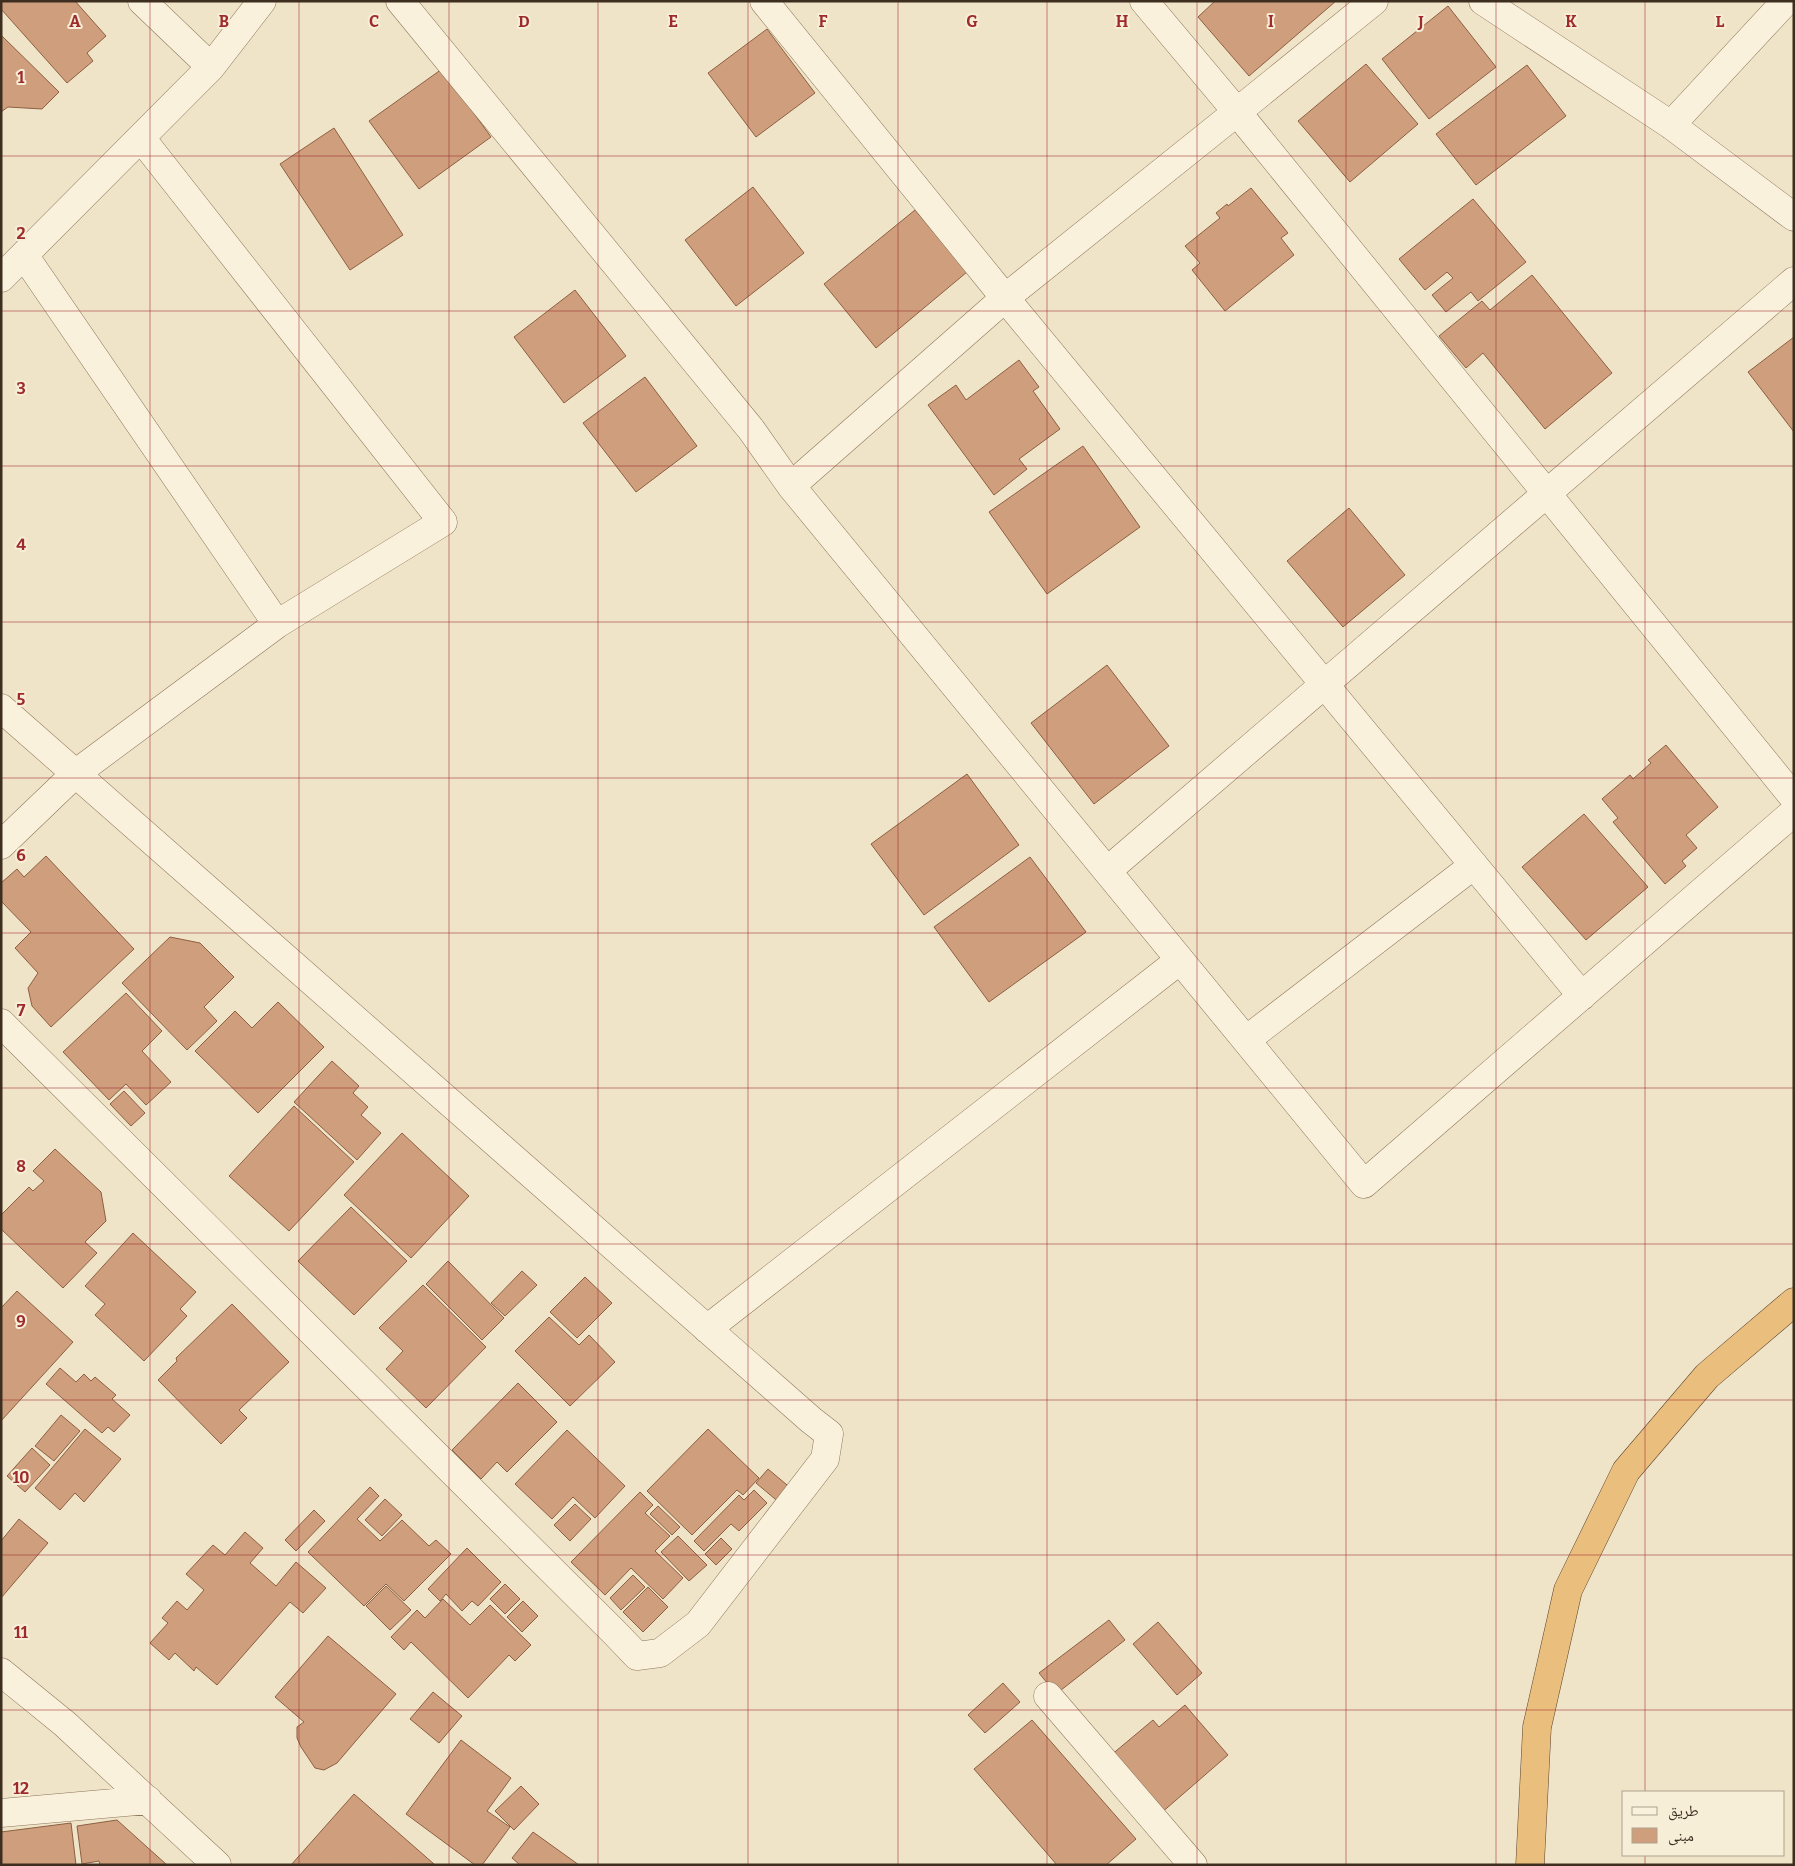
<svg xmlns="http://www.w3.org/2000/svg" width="1795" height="1866" viewBox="0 0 1795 1866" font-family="Bitter,'Noto Naskh Arabic',serif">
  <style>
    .building { fill: #cf9f7d; stroke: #8d5f41 }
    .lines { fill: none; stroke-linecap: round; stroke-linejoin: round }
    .minor-casing { stroke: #8d765c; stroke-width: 29 }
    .trunk-casing { stroke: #5b4430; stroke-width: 29 }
    .minor { stroke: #faf1dc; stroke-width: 28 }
    .trunk { stroke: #eabe7c; stroke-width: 28 }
    .grid { fill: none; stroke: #9e2a2b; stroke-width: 1; stroke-opacity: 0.55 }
    .grid-label { font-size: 16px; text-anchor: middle; font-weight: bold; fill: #9e2a2b; stroke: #f7eed8; stroke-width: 4; stroke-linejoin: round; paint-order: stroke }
  </style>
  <rect width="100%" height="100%" fill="#f0e4c8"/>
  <!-- building -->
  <path class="building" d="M1,1h74l31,35 -19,17 6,8 -26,22 -66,-74z
    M1215,1h121l-87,75 -51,-59z
    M1448,6l48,61 -67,52 -47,-60z
    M767,29l48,64 -59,44 -48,-64z
    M1,35l58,57 -17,17 -34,-2 -7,5z
    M1366,64l52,60 -68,58 -52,-61z
    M1527,65l39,51 -90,69 -40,-51z
    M442,69l49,68 -72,52 -50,-68z
    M334,128l69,107 -53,35 -70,-106z
    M753,187l51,66 -68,53 -51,-66z
    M1251,188l37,45 -7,5 13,17 -69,56 -33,-41 8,-7 -15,-17 35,-28 -4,-5 11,-9 1,2z
    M1473,199l53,63 -48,39 -7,-9 -25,20 -14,-17 21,-17 -6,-6 -22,18 -26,-31z
    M915,210l52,62 -91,76 -52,-64z
    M1532,275l80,98 -67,56 -62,-76 -17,15 -27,-32 43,-35 8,9z
    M575,290l51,66 -62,47 -50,-66z
    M1794,337v95l-46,-60z
    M1019,360l20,27 -6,4 27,38 -41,30 8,10 -33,26 -66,-90 28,-20 10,15z
    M645,377l52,69 -61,46 -53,-69z
    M1083,446l57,81 -93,67 -58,-82z
    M1349,508l56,67 -62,52 -56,-66z
    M1107,665l62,81 -75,58 -63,-81z
    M1666,745l52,62 -32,28 11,13 -15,13 4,5 -21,18 -52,-62 5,-4 -16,-19 28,-24 3,4 18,-16 -3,-3z
    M967,774l52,71 -95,70 -53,-71z
    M1584,814l64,73 -62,53 -64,-73z
    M46,856l88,93 -83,78 -19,-21 -4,-18 10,-15 -23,-25 16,-16 -30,-31v-18l16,-14 7,8z
    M1030,857l56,75 -97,70 -55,-75z
    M170,937l30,6 34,34 -30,30 13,14 -30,29 -65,-67z
    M126,993l36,38 -20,20 29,31 -25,23 -20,-21 -17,16 -46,-48z
    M278,1002l46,45 -66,66 -63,-62 40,-40 17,17z
    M332,1061l27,25 -6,7 15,14 -7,8 20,18 -24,27 -63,-58z
    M124,1091l21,22 -14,13 -21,-22z
    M294,1106l60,56 -65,69 -60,-55z
    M402,1133l67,63 -58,62 -67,-63z
    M55,1149l46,43 5,29 -21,21 12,11 -34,35 -62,-59v-14l28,-28 4,4 11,-10 -11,-10z
    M351,1207l56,54 -53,54 -56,-54z
    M133,1233l63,59 -16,17 7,7 -43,45 -49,-46 10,-11 -20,-18z
    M448,1261l56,57 -22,22 -56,-56z
    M522,1271l15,14 -32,31 -14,-13z
    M585,1277l27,26 -35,35 -27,-26z
    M423,1285l63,62 -60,61 -40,-39 17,-18 -24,-23z
    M17,1291l56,51 -72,79v-113z
    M232,1304l57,58 -50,48 8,8 -26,26 -63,-64 19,-19 -1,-3z
    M549,1317l30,28 10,-10 26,27 -45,44 -55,-55z
    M60,1368l16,14 8,-8 7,7 4,-4 21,18 -4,4 18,16 -16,17 -6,-5 -6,6 -56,-49z
    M518,1383l39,39 -50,50 -10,-10 -16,17 -29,-29z
    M61,1415l19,16 -26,30 -19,-15z
    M85,1429l36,30 -37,43 -9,-9 -15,17 -25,-22z
    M708,1429l51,49 -16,17 -6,-5 -45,45 -45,-44z
    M567,1430l58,56 -30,32 -22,-21 -21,22 -37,-35z
    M32,1448l18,17 -25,27 -18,-16z
    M768,1469l25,21 -12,14 -25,-21z
    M370,1487l9,9 -22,23 23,22 22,-21 27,26 7,-6 15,14 -47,47 -18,-17 -22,22 -56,-54z
    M754,1490l13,13 -28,28 -8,-7 -27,27 -10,-10 45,-46 5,5z
    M640,1492l13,13 -8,8 25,23 -15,15 28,27 -20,21 -32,-31 -26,27 -34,-33z
    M385,1499l17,16 -20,21 -17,-16z
    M575,1504l16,15 -21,22 -16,-16z
    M658,1506l22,21 -8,8 -22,-21z
    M314,1510l11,11 -29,30 -11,-11z
    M19,1519l29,24 -47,55v-57z
    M245,1532l18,16 -13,15 26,23 20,-24 30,26 -23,25 -13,-11 -73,83 -21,-18 -2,4 -19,-18 -6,7 -19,-17 18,-20 -6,-5 15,-17 10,9 17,-20 -18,-16 27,-29 12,10z
    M678,1536l29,29 -18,16 -28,-29z
    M721,1538l11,11 -16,16 -11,-11z
    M467,1548l34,34 -23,24 -6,-5 -10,10 -16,-17 -6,7 -12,-12z
    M633,1575l12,12 -24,23 -11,-12z
    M505,1584l15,15 -15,15 -15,-15z
    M386,1586l25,24 -21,20 -24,-24z
    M648,1587l20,20 -25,25 -20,-20z
    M443,1599l27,26 20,-20 41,40 -16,16 -6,-6 -41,43 -57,-56 -7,8 -13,-13 26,-27 8,8z
    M523,1601l15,15 -16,16 -15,-15z
    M1109,1620l16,20 -69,54 -17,-21z
    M1158,1622l44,51 -25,22 -44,-51z
    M328,1636l68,58 -59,69 -13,7 -9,-2 -14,-21 -4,-9v-11l7,-5 -29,-25z
    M1003,1683l17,19 -35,31 -17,-18z
    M433,1692l29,24 -23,27 -29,-24z
    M1185,1705l43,50 -68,59 -50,-58 43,-36 6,7z
    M1032,1720l104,119 -30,26h-49l-83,-96z
    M461,1740l50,38 -24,33 23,16 -28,38h-7l-69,-51z
    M521,1786l18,18 -25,26 -19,-19z
    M354,1794l80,70 -143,1z
    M117,1820l50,45h-67l-1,-4 -17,3 -5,-38z
    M71,1823l5,42h-75v-33z
    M533,1832l46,33h-59l-8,-7z"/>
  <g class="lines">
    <defs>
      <path id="minor" d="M142,1l69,66
        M400,1l350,427 41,58 214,-188 232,-186 -93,-111
        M764,1l241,297 577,698
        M1374,1l-137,111 557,686
        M1483,1l188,124 123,92
        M1671,125l115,-124
        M141,138l302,384 -166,102
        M1,278l210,-211 51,-66
        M791,486l573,698 430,-372
        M1,708l810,712 18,14 -4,25 -127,165 -38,29 -23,3 -22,-23 -614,-610
        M1,845l74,-71 202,-150 -253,-369
        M1107,871l687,-590
        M1246,1040l228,-175
        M707,1329l473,-369
        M1,1672l64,52 152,141
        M1048,1696l145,169
        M1,1813l147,-13"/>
      <path id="trunk" d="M1530,1865l7,-138 31,-137 58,-119 81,-95 87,-74"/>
    </defs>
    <!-- minor casing -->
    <use href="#minor" class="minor-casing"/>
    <!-- trunk casing -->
    <use href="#trunk" class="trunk-casing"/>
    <!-- minor -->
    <use href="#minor" class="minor"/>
    <!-- trunk -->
    <use href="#trunk" class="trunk"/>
  </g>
  <!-- grid -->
  <path class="grid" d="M150,1v1864M299,1v1864M449,1v1864M598,1v1864M748,1v1864M898,1v1864M1047,1v1864M1197,1v1864M1346,1v1864M1496,1v1864M1645,1v1791M1,156h1793M1,311h1793M1,466h1793M1,622h1793M1,778h1793M1,933h1793M1,1088h1793M1,1244h1793M1,1400h1793M1,1555h1793M1,1710h1793M1645,1855v10"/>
  <g class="grid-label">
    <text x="75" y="27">A</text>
    <text x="224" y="27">B</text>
    <text x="374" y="27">C</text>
    <text x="524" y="27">D</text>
    <text x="673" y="27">E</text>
    <text x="823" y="27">F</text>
    <text x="972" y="27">G</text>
    <text x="1122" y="27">H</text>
    <text x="1271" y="27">I</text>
    <text x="1421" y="27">J</text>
    <text x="1571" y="27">K</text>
    <text x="1720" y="27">L</text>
    <text x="21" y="83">1</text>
    <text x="21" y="239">2</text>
    <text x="21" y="394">3</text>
    <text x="21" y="550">4</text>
    <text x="21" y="705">5</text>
    <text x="21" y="861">6</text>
    <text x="21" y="1016">7</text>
    <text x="21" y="1172">8</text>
    <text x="21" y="1327">9</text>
    <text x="21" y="1483">10</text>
    <text x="21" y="1638">11</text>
    <text x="21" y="1794">12</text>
  </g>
  <!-- border -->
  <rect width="1795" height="1866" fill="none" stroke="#3d2e20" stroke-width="5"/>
  <!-- legend -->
  <rect x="1622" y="1791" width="162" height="65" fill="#f7eed8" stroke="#ada18e"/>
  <rect x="1632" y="1807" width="25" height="8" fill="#faf1dc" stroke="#ada18e"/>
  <text x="1668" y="1816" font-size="15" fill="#3d2e20">طريق</text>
  <rect x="1632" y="1828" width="25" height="15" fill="#cf9f7d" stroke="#ada18e"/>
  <text x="1668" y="1841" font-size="15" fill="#3d2e20">مبنى</text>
</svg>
